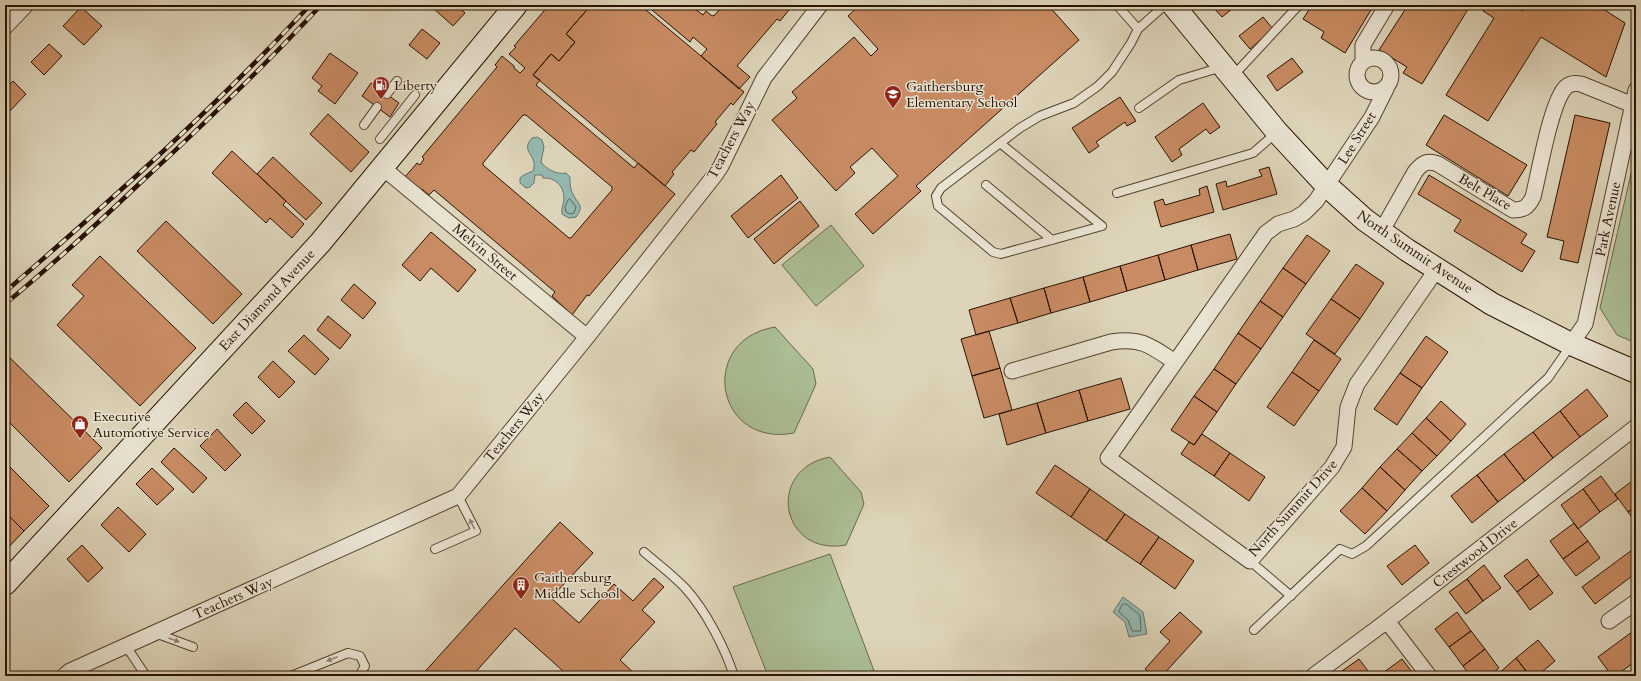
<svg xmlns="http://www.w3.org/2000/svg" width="1641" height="681" viewBox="0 0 1641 681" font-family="Cardo,serif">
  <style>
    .green { fill: #abbe94; stroke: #6a684a }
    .water { fill: #93b8b0; stroke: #69766a }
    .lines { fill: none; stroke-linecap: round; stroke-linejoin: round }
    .shore { stroke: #5e6558; stroke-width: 1 }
    .building { fill: #c88b63; stroke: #291200; fill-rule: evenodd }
    .lane-casing { stroke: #56422e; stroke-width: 10 }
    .street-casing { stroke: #56422e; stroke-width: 17 }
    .secondary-casing { stroke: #291200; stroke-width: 24 }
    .lane { stroke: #e9e3d2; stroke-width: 8 }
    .street { stroke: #e9e3d2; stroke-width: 15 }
    .secondary { stroke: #e9e3d2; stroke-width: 22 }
    .rail-casing { stroke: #291200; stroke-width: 4.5 }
    .rail { stroke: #e9e3d2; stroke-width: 3; stroke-dasharray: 9; stroke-linecap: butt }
    .oneway { fill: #938574 }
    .labels { text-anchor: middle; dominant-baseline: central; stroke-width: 3; stroke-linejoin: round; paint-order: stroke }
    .poi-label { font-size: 14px; fill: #291200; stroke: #e9e3d2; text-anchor: start }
    .street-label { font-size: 14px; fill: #291200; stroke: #e9e3d2 }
  </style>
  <rect width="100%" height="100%" fill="#ddd4b9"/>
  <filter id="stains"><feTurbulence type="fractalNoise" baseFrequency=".005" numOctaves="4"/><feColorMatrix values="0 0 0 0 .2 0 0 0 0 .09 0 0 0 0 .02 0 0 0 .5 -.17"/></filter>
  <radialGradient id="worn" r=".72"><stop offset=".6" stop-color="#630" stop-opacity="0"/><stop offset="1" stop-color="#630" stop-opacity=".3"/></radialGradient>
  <!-- green -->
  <path class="green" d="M1636,152v191l-19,-8 -17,-27z
    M831,225l33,41 -48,40 -34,-41z
    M775,327l38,42 3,15 -22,49c-79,15 -97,-93 -19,-106z
    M830,457l31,35 3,12 -18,41c-66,12 -81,-76 -16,-88z
    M830,554l46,122h-108l-35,-89z"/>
  <!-- water -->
  <path class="water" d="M537,137l5,3 2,7 -3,15c5,7 16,13 25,11l4,4c0,6 0,12 3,17 5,11 12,11 3,23l-7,1 -7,-4c-1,-7 2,-10 2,-16 0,-12 -9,-21 -21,-20l-1,-3h-7l-1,8 -4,4 -4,1 -6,-5v-5l4,-3 9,-4c6,-16 -14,-19 -1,-33z
    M1123,597l20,15 4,22 -18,3 -4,-15 -12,-10z"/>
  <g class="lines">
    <!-- shore -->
    <path class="shore" d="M570,199l6,8 -2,6 -4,1 -4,-2 -1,-5 3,-7z
      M1123,604h3l14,11 1,16h-9l-4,-11 -9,-8z"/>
  </g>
  <!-- building -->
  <path class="building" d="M435,5h21l9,8 -12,13 -20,-18z
    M549,5h42l-25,29 9,8 -16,19 -8,-7 -18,21 7,5 -4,5 98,83 4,-5 37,31 -86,102 -2,-1 -15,20 -20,-19 3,-4 -121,-102 -5,5 -7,-6 -2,2 -16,-13 13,-15 3,2 4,-6 -2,-2 75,-90 -2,-2 7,-9 12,10v2l6,5 5,-5 -16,-14 7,-7 -2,-1zM523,115h3l86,72v3l-41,48h-2l-86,-73v-2z
    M591,5h49l104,87 -11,13 -2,-2 -16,19 2,2 -23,28 -3,-2 -19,22 2,2 -9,12 -132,-111 18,-21 8,7 16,-19 -9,-8z
    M646,5h44l13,10 3,-4 6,5 3,-1 8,-10h70l-13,16 -3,-2 -40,47 13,11 -11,12 -38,-33 6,-7 -14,-12 -3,5z
    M860,5l6,5 5,-5h177l31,35 -163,146 5,5 -48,43 -18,-20 43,-38 -26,-28 -22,19 5,6 -19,18 -64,-71 25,-22 -5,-6 62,-55 17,19 7,-7 -30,-33z
    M1211,5h26l-15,12z
    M1312,5h62l-29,48 -24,-15 3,-6 -21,-13z
    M1408,5h72l-3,5 -7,-4 -48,78 -19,-11 4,-6 -28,-17z
    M1487,5h26l10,6 4,-6h70l28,18 -19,54 -65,-40 -53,84 -42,-26 48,-77 -11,-7z
    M81,7l21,19 -18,19 -21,-19z
    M1263,17l10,12 -23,20 -11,-13z
    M422,29l18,14 -13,16 -18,-14z
    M49,44l13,12 -18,19 -13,-13z
    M330,53l28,20 -23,31 -17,-13 4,-5 -10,-8z
    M1292,58l11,14 -26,19 -10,-15z
    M13,81l13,13 -18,19 -3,-3v-20z
    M371,83l28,20 -9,14 -28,-21z
    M1120,97l16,24 -9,5 -2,-4 -29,20 3,4 -10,7 -17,-25z
    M1203,103l17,24 -10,7 -4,-5 -27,20 3,6 -10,7 -17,-25z
    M328,114l41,38 -18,20 -41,-38z
    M1444,115l83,50 -19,31 -82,-51z
    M1575,115l35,8 -32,140 -18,-4 4,-18 -17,-4z
    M232,151l54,50 -3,4 21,19 -12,14 -22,-20 -4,5 -54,-50z
    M273,157l49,46 -16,17 -49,-46z
    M1269,167l8,27 -54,16 -7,-26 10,-3 1,6 35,-11 -3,-6z
    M781,175l17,23 -50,40 -17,-22z
    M1429,175l98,59 -6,9 14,8 -13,21 -68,-41 7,-11 -43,-26z
    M1207,186l7,26 -53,15 -7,-25 9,-3 2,6 35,-10 -1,-6z
    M800,201l19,25 -45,38 -20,-25z
    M166,221l76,73 -29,30 -76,-73z
    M431,232l45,38 -18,22 -27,-24 -11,13 -18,-16z
    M1230,234l7,25 -39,11 -7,-25z
    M1307,235l23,16 -24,33 -23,-16z
    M1191,245l7,25 -33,10 -7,-25z
    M1158,255l7,25 -38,11 -7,-25z
    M100,256l96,92 -56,58 -83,-81 27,-29 -12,-11z
    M1356,264l28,19 -24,36 -29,-20z
    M1120,266l7,25 -37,11 -7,-25z
    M1283,268l23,16 -23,33 -23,-16z
    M1083,277l7,25 -39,11 -7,-25z
    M354,284l22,19 -13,16 -22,-19z
    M1044,288l7,25 -33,10 -8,-25z
    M1010,298l8,25 -42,12 -7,-25z
    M1331,299l29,20 -25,35 -29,-20z
    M1260,301l23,16 -22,32 -23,-16z
    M328,316l23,19 -11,14 -23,-19z
    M989,331l11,37 -28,8 -11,-37z
    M1238,333l23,16 -25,35 -22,-15z
    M304,335l25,24 -14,16 -27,-24z
    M1426,336l22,16 -26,36 -22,-15z
    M1314,340l27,19 -22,32 -27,-19z
    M5,353l97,95 -33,34 -64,-64z
    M273,361l22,21 -16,16 -21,-21z
    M1000,368l12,42 -28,8 -12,-42z
    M1214,369l22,15 -19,28 -23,-16z
    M1292,372l27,19 -25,35 -27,-19z
    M1400,373l22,15 -25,37 -23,-16z
    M1121,378l9,31 -42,12 -9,-31z
    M1587,389l21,27 -28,21 -20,-26z
    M1079,390l9,31 -42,12 -9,-30z
    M1194,396l23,16 -23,33 -23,-15z
    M1441,401l25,23 -15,17 -25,-23z
    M246,402l19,19 -13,13 -19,-19z
    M1037,403l9,30 -39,12 -8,-31z
    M1560,411l20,26 -27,21 -20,-26z
    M1426,418l25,23 -14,15 -25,-23z
    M217,429l24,26 -16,16 -25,-25z
    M1533,432l20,26 -28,23 -21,-27z
    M1412,433l25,23 -15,15 -25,-22z
    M1202,434l28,19 -16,23 -33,-22 8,-12 5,3z
    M174,448l33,30 -14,15 -32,-31z
    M1397,449l25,22 -17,19 -25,-23z
    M1230,453l35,24 -16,24 -35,-25z
    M1504,454l21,27 -27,21 -21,-27z
    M5,462l44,44 -25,25 -19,-19z
    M1055,465l35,24 -19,28 -35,-24z
    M1380,467l25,23 -18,21 -25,-23z
    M152,468l22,21 -17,16 -21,-21z
    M1477,475l21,27 -26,21 -21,-27z
    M1601,476l17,23 -18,13 -17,-23z
    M1636,478v28l-8,6 -13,-18z
    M1362,488l25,23 -22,23 -25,-23z
    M1090,489l35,25 -19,27 -35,-24z
    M1583,489l17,23 -22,17 -17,-24z
    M1636,506v17l-8,-11z
    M118,507l28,27 -17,18 -28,-27z
    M5,512l19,19 -19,20z
    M1125,514l34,23 -19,27 -34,-23z
    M560,522l33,31 -42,45 28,25 35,-39 19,17 21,-23 10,9 -22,23 13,12 -35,38 17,16h-78l4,-5 -48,-43 -43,48h-51z
    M1574,523l14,18 -25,18 -13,-18z
    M1159,537l35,24 -19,28 -35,-25z
    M1588,541l12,17 -24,18 -13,-17z
    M82,545l21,23 -15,14 -21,-23z
    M1415,545l14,18 -27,22 -15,-19z
    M1636,547v26l-41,31 -13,-17z
    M1527,559l12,16 -22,17 -13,-16z
    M1484,565l17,23 -18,13 -16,-22z
    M1539,575l14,18 -23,17 -13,-18z
    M1467,579l16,22 -17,13 -17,-22z
    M1180,612l22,20 -40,44h-9l-8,-7 25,-28 -10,-9z
    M1457,612l14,19 -22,16 -14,-18z
    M1636,629v32l-21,15h-3l-14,-19z
    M1471,631l14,18 -22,17 -14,-19z
    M1538,640l17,21 -18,15h-7l-14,-18z
    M1485,649l14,19 -10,8h-19l-7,-10z
    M1516,658l14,18h-32l-1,-1z
    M1359,659l13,17h-26l-4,-5z
    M1402,659l13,17h-35v-1z
    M1342,671l4,5h-10z"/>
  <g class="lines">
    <defs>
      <path id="lane" d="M1117,5l21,24
        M1233,76l66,-71
        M387,94l10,-13
        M1139,108l40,-28 43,-13
        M364,125l13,-18
        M380,139l35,-44
        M1000,143l102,83 -101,28 -8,-2 -55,-46 -2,-10 5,-8 79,-60 20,-12 34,-13 24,-17 14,-14 19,-29 7,-14 27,-24
        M986,185l66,55
        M1117,193l136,-40 23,-20
        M435,549l41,-18 -18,-35
        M644,552c14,12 30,24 42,37 20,22 39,59 48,87
        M1250,561l41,35
        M1254,630l86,-81 12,5 14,-8 182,-168 23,-33
        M155,633l38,14
        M126,646l20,30
        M291,676l57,-23 12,3 5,10 -6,10"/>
      <path id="street" d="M5,27l21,-22
        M1357 75a17 17 0 1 1 34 0a17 17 0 1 1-34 0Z
        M1363,61v-16l24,-40
        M1386,89l-14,28 -56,84 -12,12 -10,6 -16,5 -12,9 -158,225 142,103 82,-94 12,-20 4,-40 9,-23 80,-115
        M383,168l204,169
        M1381,232l34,-60c7,-9 12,-12 23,-8l75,46c11,0 15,-3 20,-13 6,-23 18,-96 33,-110 4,-4 10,-4 15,-3l52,21
        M1571,344l14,-20 51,-234
        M1012,371l99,-29c30,-5 40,4 64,20
        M1387,621l42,55
        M1609,621l27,-19
        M64,676l6,-5 388,-175 129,-159 128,-162 6,-9 43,-88 56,-73
        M1313,676l74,-55 249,-194"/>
      <path id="secondary" d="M1173,5l104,127 50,54 38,34 42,30 85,54 79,40 65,28
        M5,584l315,-341 196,-238"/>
    </defs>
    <!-- lane casing -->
    <use href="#lane" class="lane-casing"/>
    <!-- street casing -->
    <use href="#street" class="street-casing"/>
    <!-- secondary casing -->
    <use href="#secondary" class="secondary-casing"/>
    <!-- lane -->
    <use href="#lane" class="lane"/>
    <!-- street -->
    <use href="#street" class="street"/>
    <!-- secondary -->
    <use href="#secondary" class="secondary"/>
    <defs>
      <path id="rail" d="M5,292c105,-91 210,-184 305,-287
        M5,304c46,-38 90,-78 133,-119 63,-58 125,-117 183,-180"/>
    </defs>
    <!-- rail casing -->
    <use href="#rail" class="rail-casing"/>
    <!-- rail -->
    <use href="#rail" class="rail"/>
  </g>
  <!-- one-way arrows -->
  <defs><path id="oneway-solid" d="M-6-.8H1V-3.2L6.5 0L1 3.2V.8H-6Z"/></defs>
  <g class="oneway">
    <use href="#oneway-solid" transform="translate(472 524) rotate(-117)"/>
    <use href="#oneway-solid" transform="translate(174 640) rotate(20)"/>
    <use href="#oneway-solid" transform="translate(332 659) rotate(158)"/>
  </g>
  <!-- icons -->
  <defs>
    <symbol id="fuel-pin" viewBox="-11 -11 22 30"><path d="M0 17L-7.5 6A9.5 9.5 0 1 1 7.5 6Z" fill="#8f2418" stroke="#e9e3d2"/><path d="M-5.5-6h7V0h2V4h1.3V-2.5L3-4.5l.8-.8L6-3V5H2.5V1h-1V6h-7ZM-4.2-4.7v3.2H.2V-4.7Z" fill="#fff"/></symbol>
    <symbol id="school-pin" viewBox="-11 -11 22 30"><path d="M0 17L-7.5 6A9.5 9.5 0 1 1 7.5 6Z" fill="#8f2418" stroke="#e9e3d2"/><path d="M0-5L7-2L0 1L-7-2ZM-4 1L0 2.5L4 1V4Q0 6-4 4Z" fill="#fff"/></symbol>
    <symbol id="shop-pin" viewBox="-11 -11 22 30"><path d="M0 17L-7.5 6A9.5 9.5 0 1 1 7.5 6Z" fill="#8f2418" stroke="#e9e3d2"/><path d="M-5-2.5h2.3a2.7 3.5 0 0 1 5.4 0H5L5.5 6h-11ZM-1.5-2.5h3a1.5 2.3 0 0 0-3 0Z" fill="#fff"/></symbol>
    <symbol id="building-pin" viewBox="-11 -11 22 30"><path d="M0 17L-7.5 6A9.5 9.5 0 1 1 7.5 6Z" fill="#8f2418" stroke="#e9e3d2"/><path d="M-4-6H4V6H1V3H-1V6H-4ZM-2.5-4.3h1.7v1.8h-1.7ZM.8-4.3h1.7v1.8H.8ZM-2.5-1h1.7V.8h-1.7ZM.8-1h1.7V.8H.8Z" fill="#fff"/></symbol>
  </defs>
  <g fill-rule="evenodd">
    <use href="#fuel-pin" x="371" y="75" width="20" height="27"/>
    <use href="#school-pin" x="883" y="84" width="20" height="27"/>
    <use href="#shop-pin" x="70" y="414" width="20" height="27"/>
    <use href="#building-pin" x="511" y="575" width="20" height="27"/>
  </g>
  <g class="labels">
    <!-- poi labels -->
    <g class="poi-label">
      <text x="394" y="85">Liberty</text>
      <text x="906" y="86">Gaithersburg<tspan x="906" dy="16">Elementary School</tspan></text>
      <text x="93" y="416">Executive<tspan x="93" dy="16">Automotive Service</tspan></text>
      <text x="534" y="577">Gaithersburg<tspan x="534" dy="16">Middle School</tspan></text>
    </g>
    <!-- street labels -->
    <g class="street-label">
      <text transform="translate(1357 138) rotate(-58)">Lee Street</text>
      <text transform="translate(731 140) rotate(-62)">Teachers Way</text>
      <text transform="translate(1485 192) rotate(30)">Belt Place</text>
      <text transform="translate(1608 219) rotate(-78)">Park Avenue</text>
      <text transform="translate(485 252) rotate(40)">Melvin Street</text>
      <text transform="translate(1415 252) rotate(34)">North Summit Avenue</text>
      <text transform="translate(267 300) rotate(-47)">East Diamond Avenue</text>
      <text transform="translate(514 427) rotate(-51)">Teachers Way</text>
      <text transform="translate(1293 508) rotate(-48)">North Summit Drive</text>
      <text transform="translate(1475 553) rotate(-38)">Crestwood Drive</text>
      <text transform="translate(233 598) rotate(-24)">Teachers Way</text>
    </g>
  </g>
  <!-- margin -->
  <rect width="1641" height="681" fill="none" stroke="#ddd4b9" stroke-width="20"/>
  <rect x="6" y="6" width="1629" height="669" fill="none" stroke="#291200" stroke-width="2"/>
  <rect x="10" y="10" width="1621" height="661" fill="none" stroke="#291200"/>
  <rect width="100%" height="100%" filter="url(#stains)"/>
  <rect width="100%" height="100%" fill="url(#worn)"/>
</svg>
